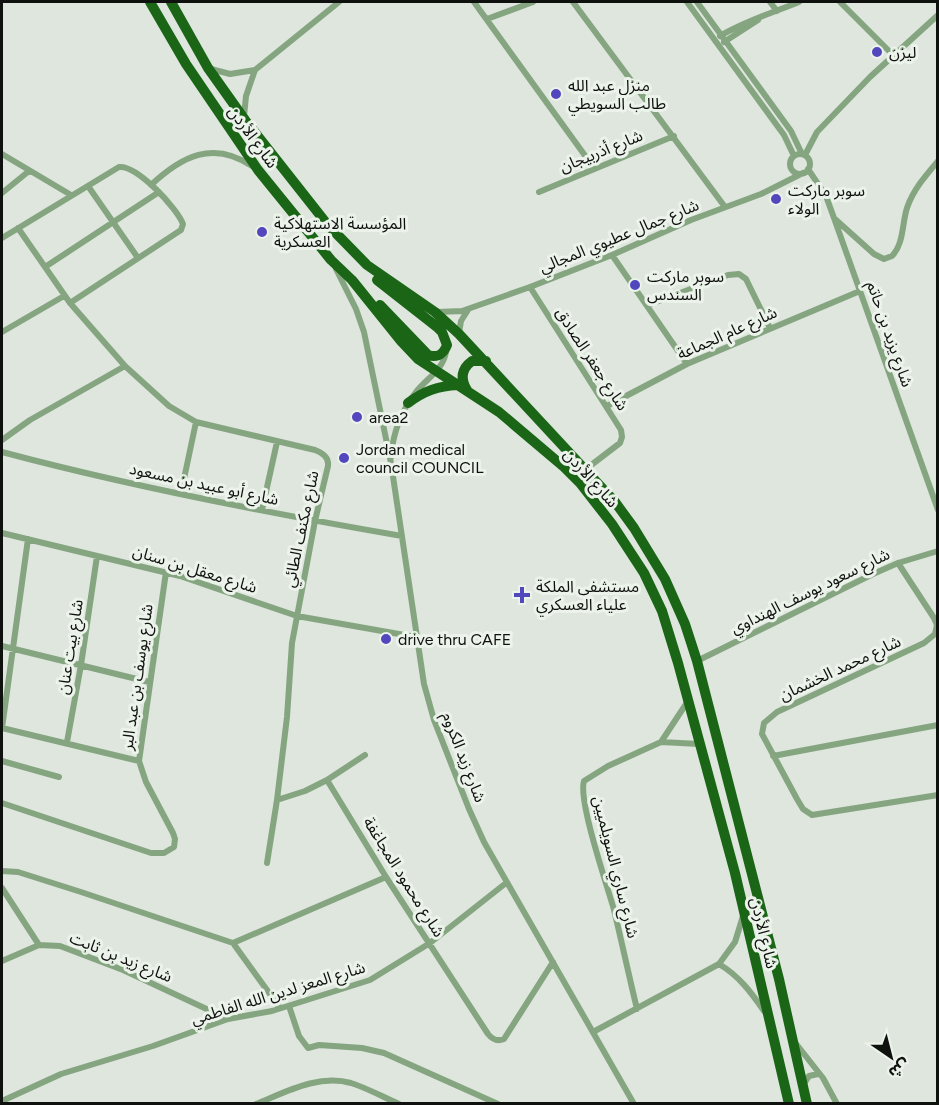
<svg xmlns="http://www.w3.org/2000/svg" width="939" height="1105" viewBox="0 0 939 1105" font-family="Figtree,'Noto Sans Arabic',sans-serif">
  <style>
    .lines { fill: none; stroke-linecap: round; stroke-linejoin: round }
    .minor { stroke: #85a581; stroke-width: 6 }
    .trunk { stroke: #1a6616; stroke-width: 10 }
    .poi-dot { fill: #5347be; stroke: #ebf3ea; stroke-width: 2 }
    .labels { text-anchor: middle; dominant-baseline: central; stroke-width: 6; stroke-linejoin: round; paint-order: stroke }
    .poi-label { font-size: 16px; fill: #0f110e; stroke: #ebf3ea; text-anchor: start }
    .street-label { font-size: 16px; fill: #0f110e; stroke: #ebf3ea }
  </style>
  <rect width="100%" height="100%" fill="#dee6dd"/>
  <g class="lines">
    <!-- minor -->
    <path class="minor" d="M474,2l120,166
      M573,2l152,205
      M687,2l97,133 10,21
      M697,2l94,129 11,23
      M770,2l7,9
      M840,2l54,54
      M487,19l46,-17
      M720,36c25,-15 52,-23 79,-34
      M724,42l34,-22
      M211,69l19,5 25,-4 84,-68
      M244,116l2,-20 9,-26
      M2,154l69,41
      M790 164a10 10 0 1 1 20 0a10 10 0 1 1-20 0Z
      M805,155l12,-23 53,-55 68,-62
      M808,169l18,27 8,22 104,292
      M151,185c31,-29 62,-45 101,-19
      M88,186l50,72
      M539,192l135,-56
      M2,193l27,-22
      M835,219l39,35 10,5 8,-3c12,-12 10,-33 15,-48 6,-18 19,-33 31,-47
      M18,228l52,75 55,63 44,40 27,16 119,28c8,3 14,8 13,16l-13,55 -23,122 -5,74 -10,83 -10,63
      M2,238l117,-71c18,-2 58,41 64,57l-2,6 -111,73
      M612,255l75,109
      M45,267l114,-75
      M336,269l20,40 8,23 27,131 33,221 10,36 35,89 15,33 150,262
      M530,287l91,143 1,7 -2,6 -34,26
      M648,305l80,-30 11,-1 7,5 24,49
      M437,312l25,-1 68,-24 82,-32 79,-35 70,-26 42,-21
      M2,332l62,-36
      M459,333l2,-12 7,-11
      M607,406l80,-42 173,-73
      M2,440l28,-20 95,-54
      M2,452c131,35 266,61 400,84
      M391,457c2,-24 10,-46 25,-65 11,-14 27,-22 30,-40
      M181,493l15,-71
      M262,510l15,-68
      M2,533l178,43 117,40 119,21
      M898,563l36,55 3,7 -2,9 -11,9 -147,69 -13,11 -2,11 35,65 6,10 9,6 126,-20
      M2,646l147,36
      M697,661l176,-87 25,-11 40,-12
      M2,728l26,-189
      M2,728l137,33
      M67,742l14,-77 16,-109
      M661,742l27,-41
      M773,756l165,-31
      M2,761l57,16
      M327,780l38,-25
      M277,800l28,-9 22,-11 59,97 102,157c4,5 9,8 16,5l49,-77
      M2,803l149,50h13l10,-6 1,-8 -2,-6 -27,-51 -7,-21 27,-189
      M2,871l16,1 63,20 152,51 47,65
      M2,888l37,57
      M233,943l153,-66
      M2,961l37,-16 21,1 63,24 105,49
      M719,964c20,12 32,28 45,47
      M289,1006l10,30 9,12 11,-3 43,3 22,5 114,51
      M637,1009c-8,-33 -15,-66 -23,-99 -7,-25 -36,-109 -30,-129l24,-15 53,-24 38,2
      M593,1032l126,-68 16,-22 8,-26
      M797,1045l26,33 14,26
      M803,1085l6,-9 9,-2
      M2,1101l59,-27 92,-28 75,-27 44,-8 98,-31 60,-37 76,-60
      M256,1104c30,-12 62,-30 95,-21 16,5 32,14 48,21"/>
    <!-- trunk -->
    <path class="trunk" d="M150,2l36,62 72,106 73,90 21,20 49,61 17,18 81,53 65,55 16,16 32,41 32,49 18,38 16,52 57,210 54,231
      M171,2l37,66 37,52 82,104 40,41 68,47 24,22 156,168 19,26 31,51 20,45 12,37 82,318 28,125
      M377,280l60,47 5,5 5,13c-4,10 -9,13 -19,10l-48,-50
      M467,390c-7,-11 -6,-21 5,-29h14
      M408,403c16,-12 30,-17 50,-18"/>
  </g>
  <!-- markers -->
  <g class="poi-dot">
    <circle cx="877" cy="52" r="6"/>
    <circle cx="556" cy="94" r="6"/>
    <circle cx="776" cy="199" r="6"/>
    <circle cx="262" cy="232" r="6"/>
    <circle cx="635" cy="285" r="6"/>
    <circle cx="357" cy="417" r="6"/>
    <circle cx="344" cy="458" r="6"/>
    <path d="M519 586h6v6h6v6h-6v6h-6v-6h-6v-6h6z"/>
    <circle cx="386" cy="639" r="6"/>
  </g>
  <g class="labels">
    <!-- poi labels -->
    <g class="poi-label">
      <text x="889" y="52">ليزن</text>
      <text x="568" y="85">منزل عبد الله<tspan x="568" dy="18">طالب السويطي</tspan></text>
      <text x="788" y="190">سوبر ماركت<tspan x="788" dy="18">الولاء</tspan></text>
      <text x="274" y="223">المؤسسة الاستهلاكية<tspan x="274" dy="18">العسكرية</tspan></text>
      <text x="647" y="276">سوبر ماركت<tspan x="647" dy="18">السندس</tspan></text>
      <text x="369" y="417">area2</text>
      <text x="356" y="449">Jordan medical<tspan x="356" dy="18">council COUNCIL</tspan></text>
      <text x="536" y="586">مستشفى الملكة<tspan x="536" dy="18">علياء العسكري</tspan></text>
      <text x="398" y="639">drive thru CAFE</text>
    </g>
    <!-- street labels -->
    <g class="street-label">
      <text transform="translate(253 137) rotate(54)">شارع الأردن</text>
      <text transform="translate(601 151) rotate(-22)">شارع أذربيجان</text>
      <text transform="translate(619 236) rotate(-22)">شارع جمال عطيوي المجالي</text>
      <text transform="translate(727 333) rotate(-24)">شارع عام الجماعة</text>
      <text transform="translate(890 334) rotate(71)">شارع يزيد بن حاتم</text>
      <text transform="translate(592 359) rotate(57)">شارع جعفر الصادق</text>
      <text transform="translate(591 478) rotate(48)">شارع الأردن</text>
      <text transform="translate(204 484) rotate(12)">شارع أبو عبيد بن مسعود</text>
      <text transform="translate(301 529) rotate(-78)">شارع مكنف الطائي</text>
      <text transform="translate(195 569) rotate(17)">شارع معقل بن سنان</text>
      <text transform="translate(810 591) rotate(-26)">شارع سعود يوسف الهنداوي</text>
      <text transform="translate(70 647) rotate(-81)">شارع بيت عنان</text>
      <text transform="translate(840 668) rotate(-25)">شارع محمد الخشمان</text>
      <text transform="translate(137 677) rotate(-82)">شارع يوسف بن عبد البر</text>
      <text transform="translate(464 757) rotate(69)">شارع زيد الكروم</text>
      <text transform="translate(616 867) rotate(76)">شارع ساري السويلميين</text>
      <text transform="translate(404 877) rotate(58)">شارع محمود المجاغفة</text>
      <text transform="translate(764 933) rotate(77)">شارع الأردن</text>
      <text transform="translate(121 957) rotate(22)">شارع زيد بن ثابت</text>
      <text transform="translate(278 993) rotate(-17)">شارع المعز لدين الله الفاطمي</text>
    </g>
  </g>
  <!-- border -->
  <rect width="939" height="1105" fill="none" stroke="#0f110e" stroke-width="6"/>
  <!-- north arrow -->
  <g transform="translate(891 1057) rotate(145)" stroke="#ebf3ea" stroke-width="4.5" paint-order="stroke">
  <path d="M0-4.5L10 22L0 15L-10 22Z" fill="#0f110e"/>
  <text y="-9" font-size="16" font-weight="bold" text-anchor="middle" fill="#0f110e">ش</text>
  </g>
</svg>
